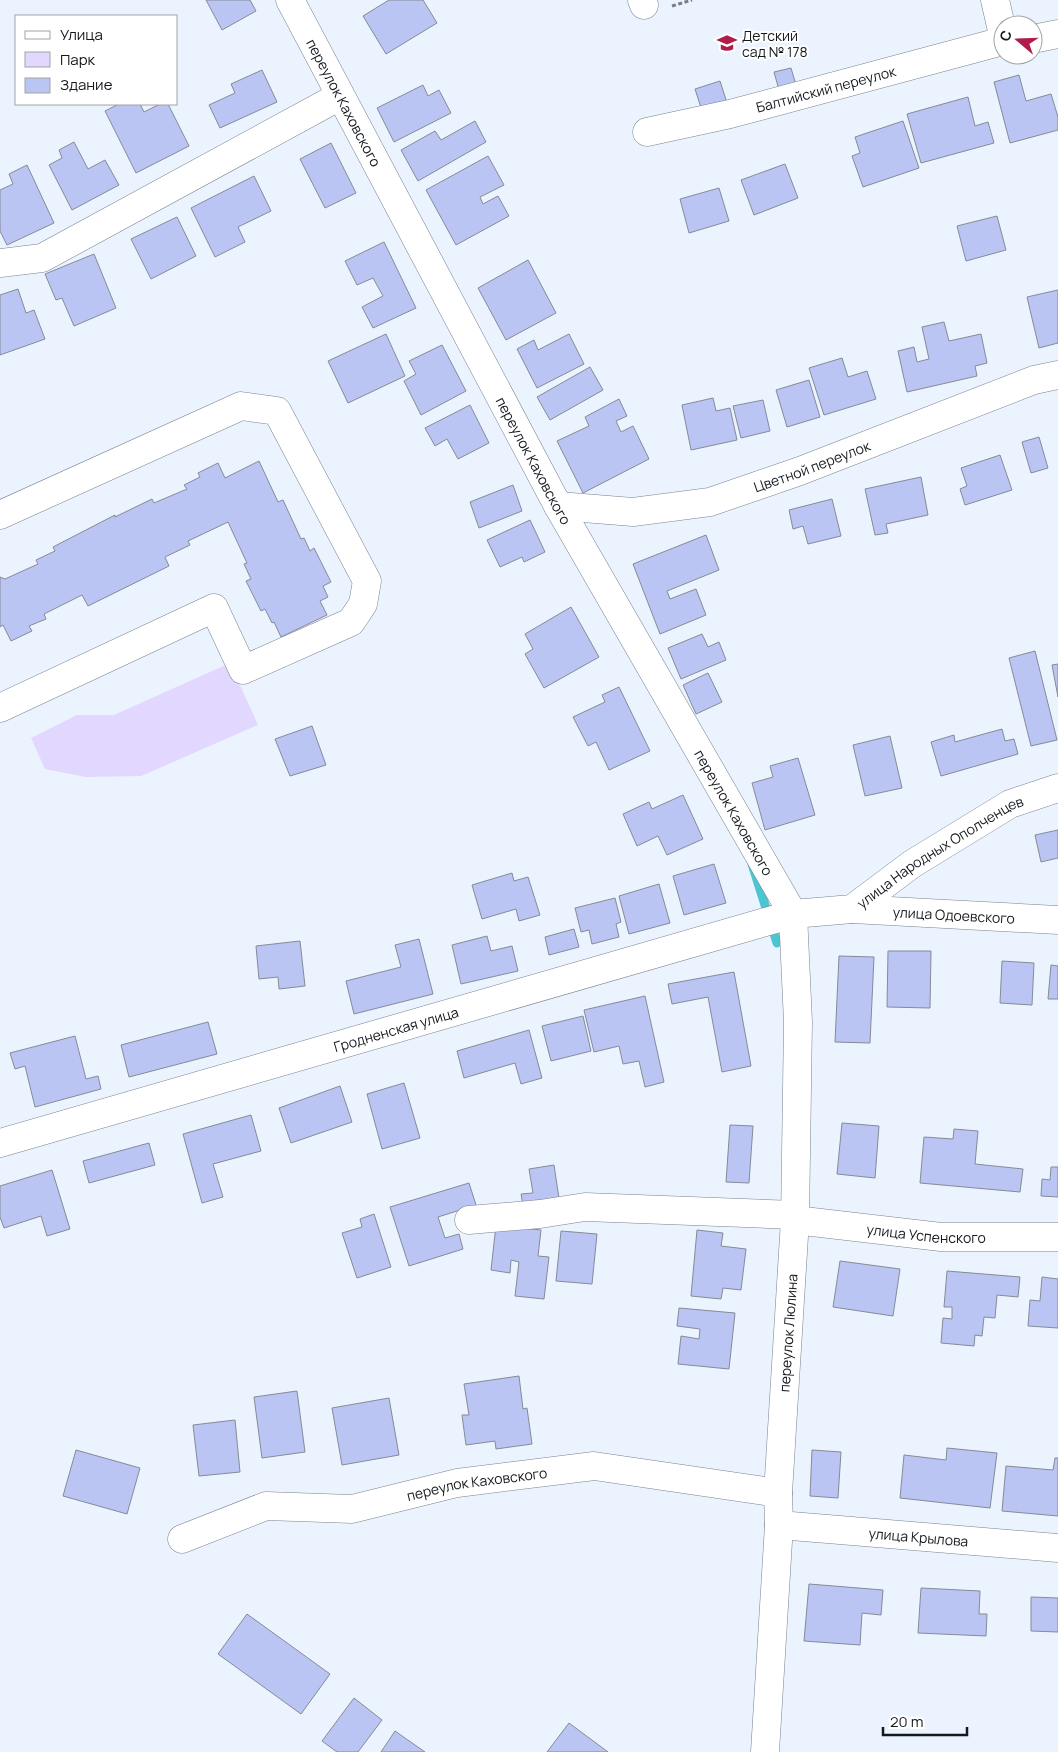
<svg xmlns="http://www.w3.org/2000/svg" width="1058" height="1752" viewBox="0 0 1058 1752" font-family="Manrope,sans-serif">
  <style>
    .green { fill: #e2d7fe }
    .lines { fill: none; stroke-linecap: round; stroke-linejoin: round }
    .stream { stroke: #4bc6d0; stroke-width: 9 }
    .building { fill: #bac5f3; stroke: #868a98 }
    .minor-casing { stroke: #79838f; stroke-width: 29 }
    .path { stroke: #777e86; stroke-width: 3; stroke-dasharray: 4 2.5; stroke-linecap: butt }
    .minor { stroke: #fff; stroke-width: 28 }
    .labels { text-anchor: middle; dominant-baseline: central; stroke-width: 4; stroke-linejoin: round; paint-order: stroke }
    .poi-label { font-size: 14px; fill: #15191e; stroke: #fff; text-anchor: start }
    .street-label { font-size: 14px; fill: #15191e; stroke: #fff }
  </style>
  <rect width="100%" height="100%" fill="#eaf3fe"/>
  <!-- green -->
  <path class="green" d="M230,663l28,62 -117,51 -55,1 -41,-8 -14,-31 46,-23h37z"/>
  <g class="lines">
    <!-- stream -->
    <path class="stream" d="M752,864l25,79"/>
  </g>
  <!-- building -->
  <path class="building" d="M206,0h44l6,11 -34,19z
    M389,0h34l14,23 -51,31 -23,-38z
    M791,68l5,17 -17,5 -5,-18z
    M262,70l15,32 -57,26 -11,-23 26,-12 -4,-9z
    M1019,75l7,26 25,-7 7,23v13l-48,13 -16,-61z
    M720,81l8,25 -25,8 -8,-25z
    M423,85l5,11 11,-6 12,23 -57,29 -17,-34z
    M968,97l7,29 13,-4 6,21 -73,20 -14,-49z
    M119,104h21l4,8 16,-8h8l21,42 -53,27 -31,-62z
    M475,121l11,21 -68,39 -17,-31 34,-19 6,9z
    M903,121l16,47 -56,19 -11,-31 8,-3 -5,-16z
    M74,142l14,27 17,-9 14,25 -47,25 -23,-45 13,-7 -3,-8z
    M331,143l25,50 -31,15 -25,-49z
    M488,156l16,29 -24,12 3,7 15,-8 11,20 -53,29 -30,-55z
    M785,164l13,34 -44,17 -13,-35z
    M27,165l27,58 -47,22 -7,-14v-41l13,-6 -4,-10z
    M254,176l17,35 -33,16 7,15 -30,15 -24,-49z
    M719,188l10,33 -40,12 -9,-34z
    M997,216l9,34 -40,11 -9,-35z
    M177,217l19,39 -45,23 -20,-40z
    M384,242l32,66 -43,20 -11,-21 21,-11 -10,-18 -16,7 -12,-24z
    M94,254l22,54 -42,18 -12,-28 -6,2 -11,-26z
    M528,260l28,53 -50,27 -28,-52z
    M18,289l8,24 8,-3 11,29 -45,16v-60z
    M1058,290v53l-19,5 -12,-51z
    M944,322l5,19 32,-7 6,29 -12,3 2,10 -70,16 -9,-41 16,-4 3,15 12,-3 -7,-32z
    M386,334l19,42 -57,27 -20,-42z
    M569,334l15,30 -47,24 -20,-39 17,-9 4,10z
    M442,345l24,46 -45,24 -17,-34 12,-7 -7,-13z
    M842,358l6,19 19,-6 9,28 -52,16 -15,-47z
    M590,367l13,23 -53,30 -13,-23z
    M809,380l11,37 -33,10 -11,-37z
    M713,398l3,13 14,-3 7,32 -46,10 -9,-45z
    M619,399l8,17 -11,5 5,11 12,-6 16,33 -66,34 -26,-52 32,-15 -4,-9z
    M763,400l7,31 -29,7 -8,-32z
    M470,405l19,38 -31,16 -11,-20 -12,7 -10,-18z
    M1039,437l9,31 -17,5 -9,-31z
    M1000,455l12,35 -47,15 -5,-16 7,-3 -6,-18z
    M259,461l19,41 5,-2 18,39 3,-1 6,13 4,-3 17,34 -8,4 5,11 -8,4 7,14 -46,22 -7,-15 -2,1 -7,-14 -4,2 -15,-30 5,-2 -7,-15 3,-1 -19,-41 -40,19 2,4 -25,12 4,9 -81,40 -6,-11 -38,19 2,5 -17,7 3,5 -21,10 -8,-16 -3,2v-50l5,2 33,-15 -2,-4 19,-9 -2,-4 62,-32v2l37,-18 2,4 33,-14 -3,-4 16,-8 -2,-4 20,-10 7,15z
    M921,477l7,38 -42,9 2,9 -13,2 -10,-46z
    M513,485l9,26 -43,17 -9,-26z
    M832,499l9,37 -33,8 -5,-18 -10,3 -4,-19z
    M530,520l15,32 -21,10 -2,-5 -22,10 -13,-27z
    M706,535l13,35 -52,21 3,8 26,-10 10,26 -46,19 -27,-70z
    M571,607l28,50 -55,31 -19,-34 8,-5 -8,-15z
    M702,634l6,13 11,-5 7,18 -45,19 -13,-31z
    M1035,651l22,89 -26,6 -22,-88z
    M1058,664v33l-6,-32z
    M708,673l14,29 -26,12 -13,-29z
    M619,687l31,64 -41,19 -13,-28 -8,4 -15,-29 32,-15 -3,-7z
    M312,726l14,39 -36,11 -15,-37z
    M1002,729l3,12 9,-2 4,15 -77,22 -10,-34 23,-7 1,7z
    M890,736l12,52 -37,8 -12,-51z
    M798,758l17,57 -50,15 -13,-47 21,-6 -3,-11z
    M683,795l20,44 -36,16 -9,-19 -21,10 -14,-32 26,-12 3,7z
    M1058,830v28l-17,4 -6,-27z
    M714,864l12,39 -42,12 -11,-39z
    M512,873l2,8 14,-4 12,38 -21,6 -3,-12 -34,10 -10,-34z
    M659,884l11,39 -41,11 -10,-38z
    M615,898l6,24 -5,2 3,13 -27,7 -3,-14 -8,2 -6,-24z
    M574,929l5,18 -30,8 -4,-18z
    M487,936l4,15 21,-5 6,25 -57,13 -9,-39z
    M419,939l14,55 -79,20 -8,-33 55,-14 -6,-22z
    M300,941l5,45 -26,3 -1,-12 -19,2 -3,-33z
    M888,951h43l-1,57 -43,-1z
    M839,956l35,1 -4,86 -35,-1z
    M1002,961l32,2 -2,42 -32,-2z
    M1051,965l7,1v33h-10z
    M734,972l17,94 -29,6 -14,-75 -36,7 -4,-20z
    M645,996l19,86 -19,5 -6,-26 -16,3 -4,-18 -25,6 -10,-42z
    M583,1016l8,35 -40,10 -9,-35z
    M208,1022l9,32 -88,23 -8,-32z
    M529,1030l13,48 -21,6 -6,-21 -51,15 -7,-27z
    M75,1036l11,43 12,-3 3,13 -66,18 -10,-41 -10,3 -5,-16z
    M404,1083l16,55 -38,11 -15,-55z
    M340,1086l12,36 -61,21 -12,-35z
    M251,1115l10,36 -48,13 10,33 -21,6 -19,-69z
    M842,1123l37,3 -4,52 -38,-4z
    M730,1125l23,1 -4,57 -23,-1z
    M954,1129l24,2 -3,33 48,5 -3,23 -100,-9 4,-46 29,2z
    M149,1143l6,22 -66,18 -6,-22z
    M554,1165l6,40 -36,6 -3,-17 12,-1 -4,-24z
    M1051,1167h7v30l-17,-1 1,-17 8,1z
    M52,1170l18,59 -23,7 -6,-20 -37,12 -4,-11v-31z
    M469,1183l7,22 -38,12 7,21 14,-4 4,15 -54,17 -19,-59z
    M374,1214l17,53 -34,11 -15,-45 20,-6 -2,-8z
    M496,1225l45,5 -3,26 11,1 -5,42 -29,-3 4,-34 -8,-2 -1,13 -19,-3z
    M697,1230l26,3 -2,13 25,3 -5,41 -18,-2 -2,11 -30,-3z
    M561,1231l36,3 -5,50 -36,-3z
    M840,1261l60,8 -7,47 -60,-9z
    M947,1271l73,6 -2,20 -21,-2 -2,23 -11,-1 -2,19 -7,-1 -1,11 -33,-3 2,-25 9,1v-12h-8z
    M1042,1277l16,2v49l-30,-2 2,-26 10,1z
    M679,1308l56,5 -6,56 -51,-5 3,-28 18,3 1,-10 -23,-3z
    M519,1376l4,33 4,-1 5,36 -36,5 -1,-8 -29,4 -4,-30h7l-5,-31z
    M297,1391l8,61 -43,6 -8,-61z
    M389,1398l10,57 -57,10 -10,-57z
    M235,1420l5,52 -41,4 -6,-51z
    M947,1448l50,5 -7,55 -90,-10 4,-43 42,5z
    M76,1450l64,18 -13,46 -64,-18z
    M812,1450l29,2 -3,46 -28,-2z
    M1055,1458h3v58l-56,-5 4,-45 47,4z
    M809,1584l74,6 -2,25 -19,-2 -2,32 -56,-4z
    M921,1588l59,3 -1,23h8l-1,22 -68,-3z
    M1031,1597l27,1v34l-27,-1z
    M247,1614l83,60 -29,40 -83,-60z
    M354,1698l28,22 -24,32h-21l-15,-11z
    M569,1723l39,29h-61z
    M395,1731l30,21h-44z"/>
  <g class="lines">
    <defs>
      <g id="minor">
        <path id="s1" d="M290,0l268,506 235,408 5,108 -3,198 -17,273 1,32 -14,227"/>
        <path d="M642,0l2,5"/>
        <path d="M995,0l8,35"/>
        <path d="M1033,39l25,-5"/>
        <path id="s2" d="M647,132l83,-18 273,-73"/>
        <path d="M0,263l42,-5 298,-162"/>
        <path id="s3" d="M558,506l75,6 77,-10 90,-31 234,-91 24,-5"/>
        <path d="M0,515l241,-109 36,5 90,170 -4,23 -12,18 -108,48 -29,-62 -214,100"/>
        <path id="s4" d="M852,909l206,11"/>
        <path id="s5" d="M0,1143l793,-229 59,-5 60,-45 98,-60 48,-16"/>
        <path d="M469,1220l71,-6 45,-7 210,8"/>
        <path id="s6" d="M795,1220l146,17h117"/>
        <path id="s7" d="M779,1525l279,23"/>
        <path id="s8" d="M182,1539l84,-33 86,3 105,-26 137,-17 184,27"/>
      </g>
    </defs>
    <!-- minor casing -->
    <use href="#minor" class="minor-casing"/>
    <!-- path -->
    <path class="path" d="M672,6l20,-6"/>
    <!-- minor -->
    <use href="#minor" class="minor"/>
  </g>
  <!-- icons -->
  <defs>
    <symbol id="school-bare" viewBox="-9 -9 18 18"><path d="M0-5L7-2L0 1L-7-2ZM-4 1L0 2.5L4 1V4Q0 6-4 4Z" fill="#b01d4a" stroke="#fff" stroke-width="2.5" paint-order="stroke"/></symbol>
  </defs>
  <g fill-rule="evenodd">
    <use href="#school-bare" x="713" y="29" width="28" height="28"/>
  </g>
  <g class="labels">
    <!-- poi labels -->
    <g class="poi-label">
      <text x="742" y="35">Детский<tspan x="742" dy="16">сад № 178</tspan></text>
    </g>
    <!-- street labels -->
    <g class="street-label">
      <text stroke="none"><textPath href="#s2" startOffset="184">Балтийский переулок</textPath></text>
      <text stroke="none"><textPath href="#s1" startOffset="116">переулок Каховского</textPath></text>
      <text stroke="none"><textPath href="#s1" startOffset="521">переулок Каховского</textPath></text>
      <text stroke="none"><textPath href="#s3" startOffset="261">Цветной переулок</textPath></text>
      <text stroke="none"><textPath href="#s1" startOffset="926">переулок Каховского</textPath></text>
      <text stroke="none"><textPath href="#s5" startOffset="990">улица Народных Ополченцев</textPath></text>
      <text stroke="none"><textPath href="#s4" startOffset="102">улица Одоевского</textPath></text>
      <text stroke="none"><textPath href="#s5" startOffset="412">Гродненская улица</textPath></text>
      <text stroke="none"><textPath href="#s6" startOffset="132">улица Успенского</textPath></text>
      <text transform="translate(788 1333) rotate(-86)">переулок Люлина</text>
      <text stroke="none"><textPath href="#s8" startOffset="304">переулок Каховского</textPath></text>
      <text stroke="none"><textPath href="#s7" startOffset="140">улица Крылова</textPath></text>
    </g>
  </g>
  <!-- legend -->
  <rect x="15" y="15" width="162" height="90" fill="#ffffff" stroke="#a1a3a5"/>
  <rect x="25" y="31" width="25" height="8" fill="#ffffff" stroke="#a1a3a5"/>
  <text x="60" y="40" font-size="15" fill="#15191e">Улица</text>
  <rect x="25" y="52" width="25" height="15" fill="#e2d7fe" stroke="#a1a3a5"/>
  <text x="60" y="65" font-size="15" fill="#15191e">Парк</text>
  <rect x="25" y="78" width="25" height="15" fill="#bac5f3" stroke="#a1a3a5"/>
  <text x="60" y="90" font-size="15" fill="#15191e">Здание</text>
  <!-- north arrow -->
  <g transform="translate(1018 40) rotate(289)"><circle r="24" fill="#ffffff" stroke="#a1a3a5"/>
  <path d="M0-4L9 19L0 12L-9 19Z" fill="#b01d4a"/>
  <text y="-8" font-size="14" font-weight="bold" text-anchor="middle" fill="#15191e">С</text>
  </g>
  <!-- scale -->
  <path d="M883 1727v8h84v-8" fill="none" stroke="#15191e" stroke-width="2.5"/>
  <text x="890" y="1727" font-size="15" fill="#15191e" stroke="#ffffff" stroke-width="4" paint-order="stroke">20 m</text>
</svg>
